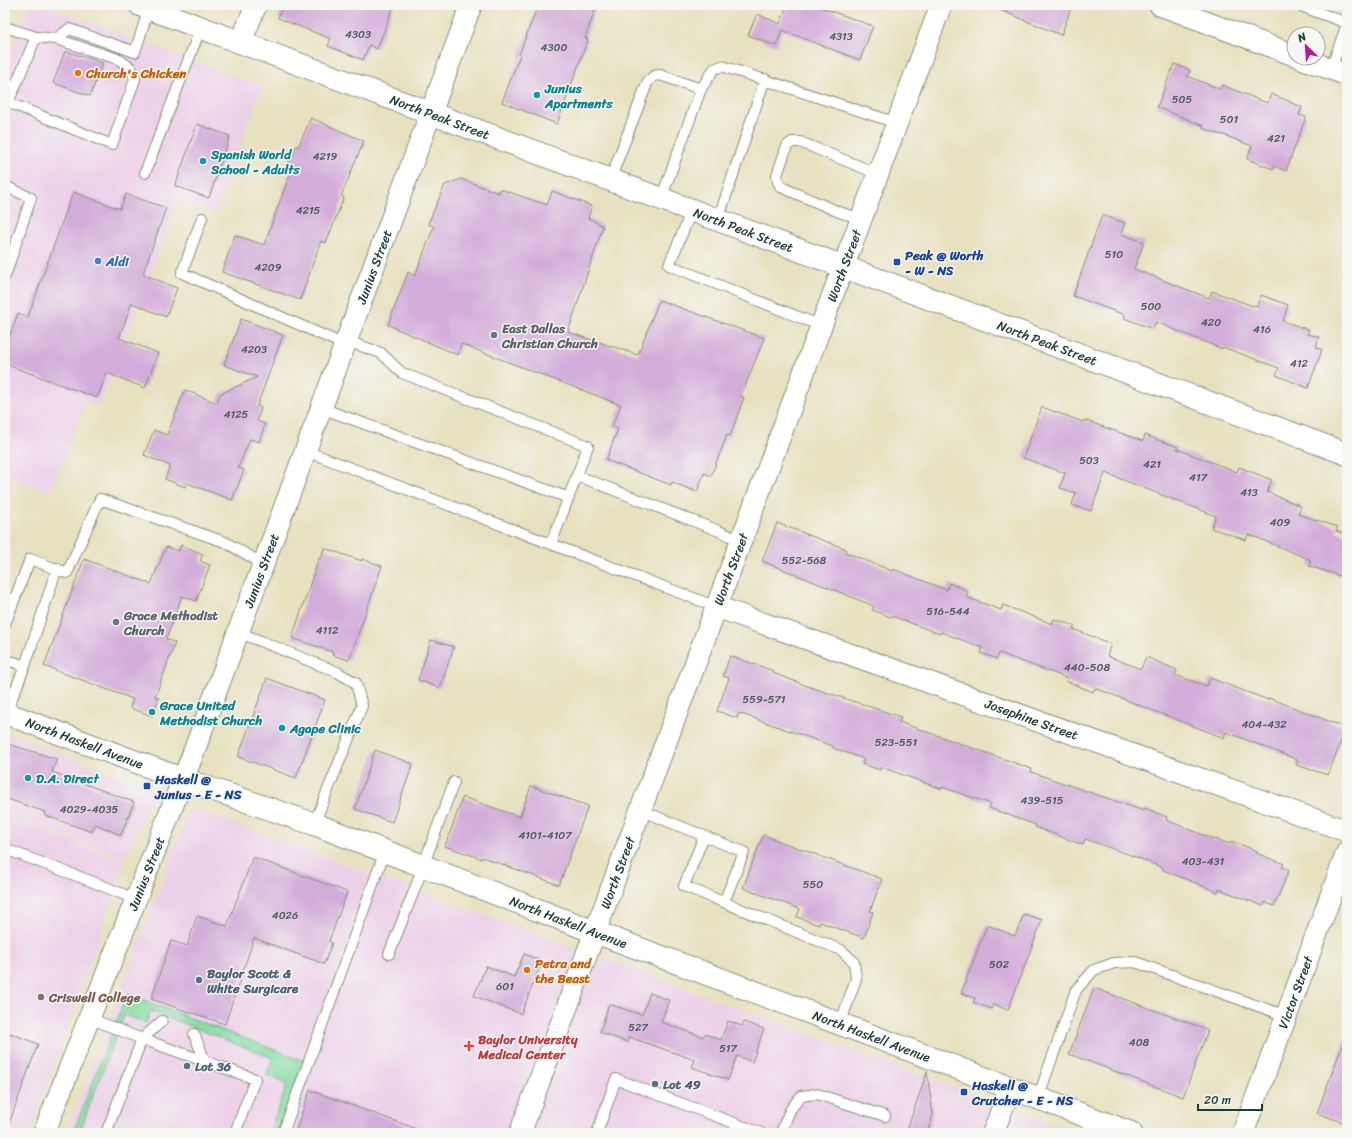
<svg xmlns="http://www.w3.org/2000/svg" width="1352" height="1138" viewBox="0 0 1352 1138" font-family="Sriracha,sans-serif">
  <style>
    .built { fill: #edd1e9 }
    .green { fill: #83dda3; stroke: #518d6c }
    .building { fill: #d3add9 }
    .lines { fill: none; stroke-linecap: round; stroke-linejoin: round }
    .lane-casing { stroke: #848f7a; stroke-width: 12 }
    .street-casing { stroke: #848f7a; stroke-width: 23 }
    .secondary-casing { stroke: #848f7a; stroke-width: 24 }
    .lane { stroke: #fff; stroke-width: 10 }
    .street { stroke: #fff; stroke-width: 21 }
    .secondary { stroke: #fff; stroke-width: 22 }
    .food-dot { fill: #e8710a; stroke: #f6f6f2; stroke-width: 1.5 }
    .culture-dot { fill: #0f9aa8; stroke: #f6f6f2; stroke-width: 1.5 }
    .shop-dot { fill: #3f7fe0; stroke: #f6f6f2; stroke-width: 1.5 }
    .transit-dot { fill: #1a4fb4; stroke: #f6f6f2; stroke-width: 1.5 }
    .worship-dot { fill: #6b7280; stroke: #f6f6f2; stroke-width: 1.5 }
    .service-dot { fill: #5c6f8a; stroke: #f6f6f2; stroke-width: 1.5 }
    .education-dot { fill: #8d6e63; stroke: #f6f6f2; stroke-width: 1.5 }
    .health-dot { fill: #e0444e; stroke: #f6f6f2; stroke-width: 1.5 }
    .labels { text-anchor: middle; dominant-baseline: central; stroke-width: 3; stroke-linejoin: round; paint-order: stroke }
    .number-label { font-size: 11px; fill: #4c595d }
    .food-label { font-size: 13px; font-weight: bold; fill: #c56008; stroke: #f6f6f2; text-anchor: start }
    .culture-label { font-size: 13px; font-weight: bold; fill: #0d838f; stroke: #f6f6f2; text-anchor: start }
    .street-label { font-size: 13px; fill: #1f3d34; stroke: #f6f6f2 }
    .transit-label { font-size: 13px; font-weight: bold; fill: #164399; stroke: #f6f6f2; text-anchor: start }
    .shop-label { font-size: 13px; font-weight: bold; fill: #366cbe; stroke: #f6f6f2; text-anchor: start }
    .worship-label { font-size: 13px; font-weight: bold; fill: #5b616d; stroke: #f6f6f2; text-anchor: start }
    .service-label { font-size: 13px; font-weight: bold; fill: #4e5e75; stroke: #f6f6f2; text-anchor: start }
    .education-label { font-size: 13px; font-weight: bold; fill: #785e54; stroke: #f6f6f2; text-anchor: start }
    .health-label { font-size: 13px; font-weight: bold; fill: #be3a42; stroke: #f6f6f2; text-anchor: start }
  </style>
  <rect width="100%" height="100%" fill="#f6f6f2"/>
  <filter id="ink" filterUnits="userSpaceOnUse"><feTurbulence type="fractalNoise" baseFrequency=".025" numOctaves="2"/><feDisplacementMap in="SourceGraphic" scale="8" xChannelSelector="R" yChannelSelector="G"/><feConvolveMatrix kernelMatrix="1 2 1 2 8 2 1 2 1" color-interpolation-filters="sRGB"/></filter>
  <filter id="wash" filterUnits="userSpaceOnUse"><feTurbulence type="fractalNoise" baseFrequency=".012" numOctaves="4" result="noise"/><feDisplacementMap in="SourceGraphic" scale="16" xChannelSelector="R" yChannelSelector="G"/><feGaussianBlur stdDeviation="0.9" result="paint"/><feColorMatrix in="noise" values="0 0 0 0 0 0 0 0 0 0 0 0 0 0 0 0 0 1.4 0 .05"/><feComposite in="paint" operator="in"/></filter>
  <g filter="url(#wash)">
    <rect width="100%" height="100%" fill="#e8e1c0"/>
    <!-- built -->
    <path class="built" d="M31,5h14l110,42 107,39 -46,127 -37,-13 -80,206 -12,-5 -37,92 -45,-19v-405l24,-63z
      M5,733l150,57 -30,68 -120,-45z
      M190,808l414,151 471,174h-1008z
      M5,815l121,46 -96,272h-25z"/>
    <!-- green -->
    <path class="green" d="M127,994l177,67 -27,72h-8l19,-50 -22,-8 7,-17 -122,-47 -5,12 -22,-8 -45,118h-6z"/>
    <g id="blocks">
      <!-- building -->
      <path class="building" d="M283,5h111l-17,44 -8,-4 -6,15 -35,-14 3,-7 -53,-21z
        M538,5h59l-12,33 3,1 -31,85 -55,-22 18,-47h-1z
        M787,5h27l59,21 -13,34 -78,-30 -6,16 -28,-11 9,-21 23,10z
        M988,5h84l-11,30z
        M65,51l38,12 -13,33 -37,-13z
        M1174,64l16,6 -3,6 33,13 2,-4 45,18 4,-9 20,8v1l11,4 -3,8 7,2 -20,54 -12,-5 -1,3 -26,-10 5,-13 -31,-12v1l-18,-7 1,-2 -47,-19z
        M311,118l53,23 -23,55 3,1 -18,46 -5,-2 -21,59 -78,-28 13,-37 29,10 29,-79 -5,-2 8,-18 2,1z
        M197,124l33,12 -21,62 -34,-12z
        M461,179l38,14 1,-4 47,16 5,-14 40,15 -4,12 15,8 -35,106 70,23 21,-55 105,38 -23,59 3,1 -14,38 -3,-1 -16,41 -7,-3 -7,19 -25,-10 -1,3 -65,-25 12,-31 -6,-3 9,-21 -160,-61 -3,11 -70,-30 20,-53 7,4 19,-50 -6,-2 17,-39z
        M73,192l47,17 6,-15 40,14 -23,66 34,14 -11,29 -34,-14 -13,35 39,15 -13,35 -38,-15 -10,25 -92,-34v-15l13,-36 10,4z
        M1102,215l23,8 -4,11 23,8 -10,27 75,29 3,-7 41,15 1,-1 3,1 4,-11 27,10 -5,16 26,9 -2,4 12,3 -3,10 6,3 -14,38 -32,-13 3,-7 -56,-21 -1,2 -66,-27 -3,7 -29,-11 1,-3 -52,-19z
        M241,319l42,16 -26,71 4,2 -4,13 8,3 -6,18 -9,-3 -12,29 6,2 -12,30 -45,-17 -2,4 -20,-8 5,-13 -26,-11 10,-25 13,5 18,-45 32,13 3,-9 37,-17 -33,-12z
        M1042,407l41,15 1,-2 59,21 2,-6 33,12 -1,2 60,23 2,-5 33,13 -5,12 34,14 -3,8 40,13 -2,4 11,4v43l-38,-12 2,-6 -63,-26 -2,6 -35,-12 5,-12 -111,-43 -14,38 -19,-6 4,-12 -16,-5 5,-15 -42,-15z
        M777,523l69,26 -1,3 47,19 1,-2 54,21 2,-7 19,8 -2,6 35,13 2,-5 49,19 2,-5 21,7 -2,3 38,15 -4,12 34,13 5,-12 31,13 -2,5 32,11 3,-8 58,22 1,-2 75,29 -3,8 2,1 -15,39 -32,-10 2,-5 -72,-28 -2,6 -129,-50 -2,4 -27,-11 1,-3 -68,-25 -2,6 -16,-6 2,-5 -42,-16 -1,2 -48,-18 -1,1 -19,-7 2,-4 -112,-45z
        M181,545l22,9 -3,7 10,4 -14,36 -14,-5 -16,43 9,4 -20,54 4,1 -7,18 -22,-8 3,-9 -89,-33 40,-107 67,25 15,-37 13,4z
        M324,548l38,13v-2l20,7 -33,94 -17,-5 1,-3 -41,-14 27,-80 2,1z
        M431,640l23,7 -14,41 -22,-8z
        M730,656l44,15 -1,2 37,14 91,30 -2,5 133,47 -1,3 113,39 1,-3 22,9 -1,3 50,20v-1l14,5 1,-3 26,10 -1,2 28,11 -2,3 7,3 -15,36 -9,-4 -2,4 -44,-17 -1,3 -55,-22v-2l-27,-11 -51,-18 -2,6 -48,-18 1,-2 -47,-17 2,-4 -49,-17v2l-61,-22 -1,3 -18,-6 2,-5 -31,-11v-2l-94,-33 -2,5 -20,-7 12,-33 -6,-2z
        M267,678l58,22 -29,78 -58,-21z
        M5,743l52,16 -5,13 82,30 -13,33 -26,-11 -3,8 -48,-17 1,-3 -40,-14z
        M375,750l38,14 -21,58 -37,-13z
        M531,786l57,20 -29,79 -77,-28v2l-37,-13 18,-49 57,20z
        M763,835l119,44 -12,32 3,1 -9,26 -44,-16 -1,3 -22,-8 3,-8 -57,-21z
        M253,857l94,35 -18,49 3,2 -8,21 -70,-26 -29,86 -74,-25 20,-58 16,5 10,-30 30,10z
        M1024,914l18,6 -34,90 -15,-6 -1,5 -19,-7 2,-4 -14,-5 26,-68 28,11z
        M524,954l18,7 -21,53 -47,-18 12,-30 28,11z
        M1094,988l114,42 -25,67 -114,-43z
        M650,993l19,7 -8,22 42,15 2,-3 16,6 7,-19 14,5 2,-4 20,7 -12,33 -15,-6 -9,24 -36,-13 3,-7 -66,-23 -2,5 -27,-10 9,-28 33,11z
        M10,1033l28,11 -31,85 -2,-1v-81z
        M1345,1038l2,1v85l-30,-11z
        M927,1072l6,43 -3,10 -3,8h-21z
        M310,1090l112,41v2h-127z"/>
    </g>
  </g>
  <g filter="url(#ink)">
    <use href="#blocks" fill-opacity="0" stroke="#848f7a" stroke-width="1"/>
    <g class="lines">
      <defs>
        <path id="lane" d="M1298,5l49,18
          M5,27l31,10 20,2 13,-10 66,23 14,-44
          M1331,69l16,-45
          M5,101l107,44 23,-66 -4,-11 -13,-9 -62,-20
          M8,103l28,-66
          M145,173l56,-146
          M610,180l38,-99 6,-5 6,-1 41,14
          M5,186l26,12 -26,78
          M661,199l40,-110 13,-20 8,-3 175,57
          M692,210l-23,55 152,61
          M202,218l-20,55 163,72
          M862,219l-23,-7 -58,-25 -3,-5 -1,-7 10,-29 5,-4h8l78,32
          M718,220l47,-141
          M347,341l34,12 21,20 186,73 -37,98
          M321,408l248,90
          M306,451l411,156
          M578,476l141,55 22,10
          M5,624l25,-65 37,14 33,-74 125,43 38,22
          M238,632l99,40 19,11 6,23 -48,118
          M5,659l20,7 -19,47
          M25,666l32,-98
          M640,810l64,26 -20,50 157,64 13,12 2,17 -16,45
          M704,836l40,16 -20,50
          M5,849l88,33 42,17
          M389,954l25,-63 40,-109
          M89,1018l53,21 20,-18
          M194,1034l11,27
          M1038,1098l38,-108 18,-20 20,-7 21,-1 151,54
          M106,1133l36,-94 113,40 -20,54
          M283,1133l102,-282
          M597,1133l19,-54 145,54
          M781,1133l9,-23 11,-14 16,-2 68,22"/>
        <g id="street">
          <path d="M1160,5l134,50"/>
          <path d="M241,42l15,-37"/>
          <path d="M1301,58l46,17"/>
          <path id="s1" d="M717,607l630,224"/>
          <path id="s2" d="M44,1133l147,-374 280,-754"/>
          <path id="s3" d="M520,1133l421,-1128"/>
          <path d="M993,1133l17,-45"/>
          <path id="s4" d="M1243,1133l104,-281"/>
        </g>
        <g id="secondary">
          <path id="s5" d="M140,5l1207,449"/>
          <path id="s6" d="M5,713l177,66 132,45 281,108 536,201"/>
        </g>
      </defs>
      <!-- lane casing -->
      <use href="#lane" class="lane-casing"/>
      <!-- street casing -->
      <use href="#street" class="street-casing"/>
      <!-- secondary casing -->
      <use href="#secondary" class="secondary-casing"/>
      <!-- lane -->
      <use href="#lane" class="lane"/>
      <!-- street -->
      <use href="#street" class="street"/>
      <!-- secondary -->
      <use href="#secondary" class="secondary"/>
    </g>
  </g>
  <!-- markers -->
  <g class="food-dot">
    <circle cx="78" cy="73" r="4"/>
    <circle cx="527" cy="970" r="4"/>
  </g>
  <g class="culture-dot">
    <circle cx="537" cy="95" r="4"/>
    <circle cx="203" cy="161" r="4"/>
    <circle cx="152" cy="712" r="4"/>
    <circle cx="282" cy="728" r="4"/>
    <circle cx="28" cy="778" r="4"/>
  </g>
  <circle class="shop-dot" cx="98" cy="261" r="4"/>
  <g class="transit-dot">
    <rect x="893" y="258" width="8" height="8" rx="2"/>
    <rect x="143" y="782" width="8" height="8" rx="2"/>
    <rect x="960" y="1088" width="8" height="8" rx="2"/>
  </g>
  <g class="worship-dot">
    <circle cx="494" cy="335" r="4"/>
    <circle cx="116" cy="622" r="4"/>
  </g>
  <g class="service-dot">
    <circle cx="199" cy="980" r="4"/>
    <circle cx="187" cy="1066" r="4"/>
    <circle cx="655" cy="1084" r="4"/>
  </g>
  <circle class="education-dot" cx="41" cy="997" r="4"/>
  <path class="health-dot" d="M467 1040h4v4h4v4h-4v4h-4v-4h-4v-4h4z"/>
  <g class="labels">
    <!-- number labels -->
    <g class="number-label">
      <text x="358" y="34">4303</text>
      <text x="841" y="36">4313</text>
      <text x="554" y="47">4300</text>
      <text x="1182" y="99">505</text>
      <text x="1229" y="119">501</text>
      <text x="1276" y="138">421</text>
      <text x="325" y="156">4219</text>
      <text x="308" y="210">4215</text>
      <text x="1114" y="254">510</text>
      <text x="268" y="267">4209</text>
      <text x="1151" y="306">500</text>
      <text x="1211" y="322">420</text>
      <text x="1262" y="329">416</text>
      <text x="254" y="349">4203</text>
      <text x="1299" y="363">412</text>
      <text x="236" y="414">4125</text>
      <text x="1089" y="460">503</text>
      <text x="1152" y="464">421</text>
      <text x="1198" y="477">417</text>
      <text x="1249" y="492">413</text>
      <text x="1280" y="522">409</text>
      <text x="804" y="560">552-568</text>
      <text x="948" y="611">516-544</text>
      <text x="327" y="630">4112</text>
      <text x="1087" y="667">440-508</text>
      <text x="764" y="699">559-571</text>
      <text x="1264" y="724">404-432</text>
      <text x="896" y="742">523-551</text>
      <text x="1042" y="800">439-515</text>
      <text x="89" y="809">4029-4035</text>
      <text x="545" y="835">4101-4107</text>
      <text x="1203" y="861">403-431</text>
      <text x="813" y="884">550</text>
      <text x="285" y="915">4026</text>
      <text x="999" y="964">502</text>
      <text x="505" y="986">601</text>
      <text x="638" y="1027">527</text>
      <text x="1139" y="1042">408</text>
      <text x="728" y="1048">517</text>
    </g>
    <!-- food labels -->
    <g class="food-label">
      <text x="86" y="73">Church's Chicken</text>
      <text x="535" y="963">Petra and<tspan x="535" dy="15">the Beast</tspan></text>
    </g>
    <!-- culture labels -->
    <g class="culture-label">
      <text x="545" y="88">Junius<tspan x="545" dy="15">Apartments</tspan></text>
      <text x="211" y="154">Spanish World<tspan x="211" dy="15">School - Adults</tspan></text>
      <text x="160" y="705">Grace United<tspan x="160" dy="15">Methodist Church</tspan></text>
      <text x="290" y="728">Agape Clinic</text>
      <text x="36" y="778">D.A. Direct</text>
    </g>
    <!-- street labels -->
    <g class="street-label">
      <text stroke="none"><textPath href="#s5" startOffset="320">North Peak Street</textPath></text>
      <text stroke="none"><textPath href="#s5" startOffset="644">North Peak Street</textPath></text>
      <text stroke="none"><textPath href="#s3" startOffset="926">Worth Street</textPath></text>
      <text stroke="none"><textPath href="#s2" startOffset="927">Junius Street</textPath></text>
      <text stroke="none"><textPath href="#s5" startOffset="968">North Peak Street</textPath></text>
      <text stroke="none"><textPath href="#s3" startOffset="602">Worth Street</textPath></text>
      <text stroke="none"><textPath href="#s2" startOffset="603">Junius Street</textPath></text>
      <text stroke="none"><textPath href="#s1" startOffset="334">Josephine Street</textPath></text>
      <text stroke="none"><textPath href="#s6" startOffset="85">North Haskell Avenue</textPath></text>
      <text stroke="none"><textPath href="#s3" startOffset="278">Worth Street</textPath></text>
      <text stroke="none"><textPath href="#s2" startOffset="279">Junius Street</textPath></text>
      <text stroke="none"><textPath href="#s6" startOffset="601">North Haskell Avenue</textPath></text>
      <text stroke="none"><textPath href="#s4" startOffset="150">Victor Street</textPath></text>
      <text stroke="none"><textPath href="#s6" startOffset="925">North Haskell Avenue</textPath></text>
    </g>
    <!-- transit labels -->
    <g class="transit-label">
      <text x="905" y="255">Peak @ Worth<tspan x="905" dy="15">- W - NS</tspan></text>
      <text x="155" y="779">Haskell @<tspan x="155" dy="15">Junius - E - NS</tspan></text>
      <text x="972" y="1085">Haskell @<tspan x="972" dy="15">Crutcher - E - NS</tspan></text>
    </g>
    <!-- shop labels -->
    <g class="shop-label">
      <text x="106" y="261">Aldi</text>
    </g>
    <!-- worship labels -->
    <g class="worship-label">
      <text x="502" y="328">East Dallas<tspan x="502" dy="15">Christian Church</tspan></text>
      <text x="124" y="615">Grace Methodist<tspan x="124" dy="15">Church</tspan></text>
    </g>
    <!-- service labels -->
    <g class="service-label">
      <text x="207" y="973">Baylor Scott &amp;<tspan x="207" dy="15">White Surgicare</tspan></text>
      <text x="195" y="1066">Lot 36</text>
      <text x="663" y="1084">Lot 49</text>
    </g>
    <!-- education labels -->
    <g class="education-label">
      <text x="49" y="997">Criswell College</text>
    </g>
    <!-- health labels -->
    <g class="health-label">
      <text x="478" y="1039">Baylor University<tspan x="478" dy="15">Medical Center</tspan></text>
    </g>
  </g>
  <!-- margin -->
  <rect width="1352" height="1138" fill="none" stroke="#f6f6f2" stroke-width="20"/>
  <!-- north arrow -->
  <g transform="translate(1306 46) rotate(335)"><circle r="19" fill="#f6f6f2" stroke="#a0aca6"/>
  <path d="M0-3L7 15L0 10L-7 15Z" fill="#b5179e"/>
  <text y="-6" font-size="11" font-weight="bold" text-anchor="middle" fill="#1f3d34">N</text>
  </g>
  <!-- scale -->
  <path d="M1198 1104v6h64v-6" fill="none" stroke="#1f3d34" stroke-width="2"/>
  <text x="1204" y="1104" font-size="12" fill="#1f3d34" stroke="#f6f6f2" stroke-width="3" paint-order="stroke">20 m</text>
</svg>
